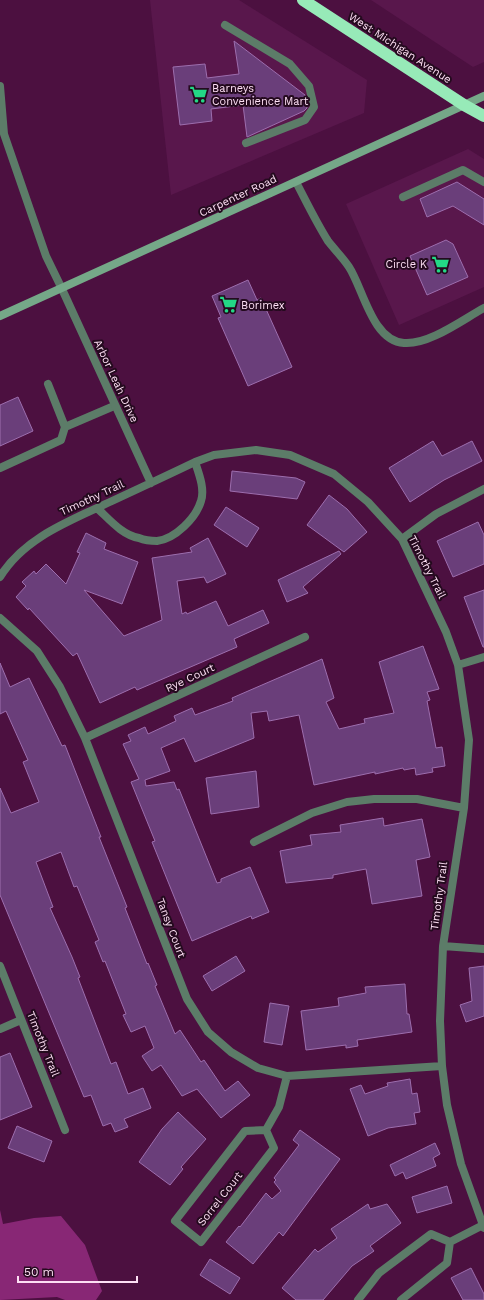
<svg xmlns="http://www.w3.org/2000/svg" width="484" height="1300" viewBox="0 0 484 1300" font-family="'Work Sans',sans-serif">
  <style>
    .built { fill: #59174c }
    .water { fill: #882775 }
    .building { fill: #6a3e7a; stroke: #9d6eae }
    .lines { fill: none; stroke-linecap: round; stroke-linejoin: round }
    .lane { stroke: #5c7c68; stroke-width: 8 }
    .street { stroke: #5c7c68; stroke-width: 8 }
    .secondary { stroke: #75a888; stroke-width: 8 }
    .highway { stroke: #97eab8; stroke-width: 12 }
    .labels { text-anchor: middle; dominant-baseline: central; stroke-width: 4; stroke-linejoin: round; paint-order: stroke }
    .street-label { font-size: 11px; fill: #fddff4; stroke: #240a1e }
    .poi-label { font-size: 11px; fill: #fddff4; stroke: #240a1e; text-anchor: start }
  </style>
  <rect width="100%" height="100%" fill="#4c1040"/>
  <!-- built -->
  <path class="built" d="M150,0h89l128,80 -3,33 -193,82z
    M371,0h113v62l-11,5z
    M468,149l16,10v128l-85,38 -53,-121z"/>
  <!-- water -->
  <path class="water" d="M0,1210l3,14 31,-6 27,-2 24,29 17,46 -6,9h-31l-8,-3 -57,3z"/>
  <!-- building -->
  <path class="building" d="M234,41l71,54 2,13 -3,3 -57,26 -4,-32 -32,4 1,12 -32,4 -7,-58 32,-3 2,14 32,-4z
    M457,182l27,17v26l-31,-19 -26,11 -7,-18z
    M446,240l7,4 15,33 -41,18 -17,-39z
    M248,280l9,20 4,-2 31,69 -44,19 -30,-68 3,-1 -9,-21z
    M18,397l15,34 -33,15v-41z
    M433,441l9,15 30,-15 10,20 -38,19 -34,22 -21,-34z
    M232,471l64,7 9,4 -8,17 -67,-8z
    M329,495l18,14 20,23 -23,20 -37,-27z
    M226,507l33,21 -12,19 -33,-22z
    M478,522l6,13v29l-31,13 -16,-36z
    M86,533l20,10 -2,6 34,13 -16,42 -38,-14 40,46 38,-16 -10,-62 40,-6 -2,-4 18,-10 18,36 -19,9 -3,-6 -27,4 5,33 4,-2 1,2 29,-13 12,25 35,-16 6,13 -35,16 3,8 -100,43 -2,-3 -35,16 -23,-50 -4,3 -44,-48 -1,2 -12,-13 10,-11 -4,-4 12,-11 2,3 10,-10 20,20 14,-31 -3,-1z
    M339,551l2,3 -38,33 5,6 -21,9 -9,-22z
    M484,590v57h-1l-19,-50z
    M423,646l16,43 -12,3 3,8 -3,1 9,47 6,-1 3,19 -13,2 1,4 -17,3 -1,-7 -11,2 -1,-2 -28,6v-2l-61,13 -15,-70 -30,6 -2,-10 -16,2 3,25 -59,24 -11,-24 -23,10 9,23 -25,9 1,6 28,-4 3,8 2,-1 38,94 4,-1v-3l29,-12 19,45 -17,7 -1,-3 -59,25 -40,-99 3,-1 -24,-59 8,-3 -16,-35 8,-3 -3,-6 17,-8 3,7 28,-13 -2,-5 18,-8 3,7 38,-14 -1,-3 90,-39 12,39 -8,4 13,27 26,-6 -1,-4 30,-6 -15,-51z
    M0,663l10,24 19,-9 33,68 3,-1 36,92h-2l28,70 -2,1 22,56 1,-1 9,22 -2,1 20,48 5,-4 21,32 3,-2 21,31 13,-10 12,14 -29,23 -24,-29 -15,7 -21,-31 -9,6 -10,-15 12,-8 -9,-22 -14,6 -8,-17 3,-1 -21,-53 -2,1 -8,-20 4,-2 -22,-54 -3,1 -13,-35 -25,10 17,45 -3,1 22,49 8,20 -2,1 33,86 5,-2 12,32 15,-6 8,20 -27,11 4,8 -13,5 -4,-9 -8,3 -12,-31 -7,2 -84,-202v-107l11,25 28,-11 -16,-40 5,-2 -22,-49 -6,3z
    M256,771l3,36 -48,7 -5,-36z
    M383,818l1,8 38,-7 8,38 -14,3 6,36 -50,8 -6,-35 -33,6v3l-47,5 -6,-32 32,-6 -2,-10 31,-3 -1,-7z
    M236,956l9,15 -33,20 -9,-15z
    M484,966v50l-18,6 -6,-17 12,-4 -3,-33z
    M405,984l2,30h2l3,18 -55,8 1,6 -12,2v-3l-40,5 -5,-39 38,-5 -1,-8 28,-5 -1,-6z
    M270,1003l19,3 -7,39 -18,-3z
    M10,1053l22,54 -32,13v-63z
    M410,1079l2,15 5,-1 3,19 -6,1 2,11 -28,4 -20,8 -18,-47 11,-4 4,9 23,-8 -1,-3z
    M178,1112l28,27 -25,28 2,2 -13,16 -31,-23 23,-33z
    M17,1126l35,15 -8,21 -36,-14z
    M300,1130l40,29 -57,77 -4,-4 -26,32 -27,-22 13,-16 1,1 26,-34 6,6 9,-8 -7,-9 2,-2 -2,-2 25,-33 -6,-5z
    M435,1143l5,11 -7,4 3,8 -30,13 -3,-7 -8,4 -5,-11z
    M447,1186l5,17 -35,10 -5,-16z
    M368,1204l2,5 17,-5 14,19 -31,23 4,5 -22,15 -29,34h-27l-14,-12 33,-39 3,3 19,-14 -6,-9z
    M210,1259l30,19 -10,16 -30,-19z
    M471,1268l13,26v6h-21l-12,-22z"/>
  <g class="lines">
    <!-- lane -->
    <path class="lane" d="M225,25l65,39 19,22 5,21 -9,13 -59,23
      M0,86l4,48 42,122 16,33
      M296,182c10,19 20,40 32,59 7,9 15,17 21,26 14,21 23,74 55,76 25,2 58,-23 80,-35
      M403,197l60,-27 21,12
      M65,427l49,-21
      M0,468l61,-28 4,-13 -17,-43"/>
    <!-- street -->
    <path class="street" d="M62,289l89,194
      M97,508c12,11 25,27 42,30 5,2 13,3 18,3 18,-2 39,-23 44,-40 4,-12 -2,-27 -6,-39
      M402,539l34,-25 48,-25
      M0,577c24,-40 72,-57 112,-76 28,-13 56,-26 83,-39l19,-7 42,-5 34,5 44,19 34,28 34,37 44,93 12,33 11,75 -5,68 -21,138 -3,75 2,45 5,39 14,59 23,64
      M0,618l37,33 23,36 25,51 102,261 21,33 23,20 27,16 29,8 155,-10
      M458,665l26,-8
      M85,738l220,-101
      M254,842l58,-29 35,-11 27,-3h43l47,9
      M443,946l41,3
      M0,966l65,164
      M0,1029l21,-9
      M266,1130l8,18 -73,94 -26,-21 70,-90 21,-1 13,-23 8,-31
      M358,1300l21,-27 52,-39 19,8 33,-17
      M401,1300l46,-37 3,-21"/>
    <!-- secondary -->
    <path class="secondary" d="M0,316l484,-220"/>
    <!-- highway -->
    <path class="highway" d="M303,0l161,105 20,11"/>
  </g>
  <!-- icons -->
  <defs>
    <symbol id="supermarket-bare" viewBox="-9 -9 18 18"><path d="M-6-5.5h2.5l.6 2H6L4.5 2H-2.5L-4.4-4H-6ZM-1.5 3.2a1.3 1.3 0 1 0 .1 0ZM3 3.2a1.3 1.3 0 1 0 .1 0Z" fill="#23d886" stroke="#240a1e" stroke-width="2.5" paint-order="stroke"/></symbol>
  </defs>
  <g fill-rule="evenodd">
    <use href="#supermarket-bare" x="186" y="82" width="25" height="25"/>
    <use href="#supermarket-bare" x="428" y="252" width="25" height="25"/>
    <use href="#supermarket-bare" x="216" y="292" width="25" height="25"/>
  </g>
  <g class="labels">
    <!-- street labels -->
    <g class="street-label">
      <text transform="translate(400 48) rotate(33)">West Michigan Avenue</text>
      <text transform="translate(238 196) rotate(-25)">Carpenter Road</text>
      <text transform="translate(116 381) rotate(65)">Arbor Leah Drive</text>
      <text transform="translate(92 498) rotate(-25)">Timothy Trail</text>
      <text transform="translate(427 567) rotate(63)">Timothy Trail</text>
      <text transform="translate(190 678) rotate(-25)">Rye Court</text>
      <text transform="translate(439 896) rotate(-82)">Timothy Trail</text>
      <text transform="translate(171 928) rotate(69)">Tansy Court</text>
      <text transform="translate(43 1044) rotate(68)">Timothy Trail</text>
      <text transform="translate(220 1199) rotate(-52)">Sorrel Court</text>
    </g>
    <!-- poi labels -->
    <g class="poi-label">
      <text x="212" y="88">Barneys<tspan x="212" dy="13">Convenience Mart</tspan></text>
      <text x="427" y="264" text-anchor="end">Circle K</text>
      <text x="241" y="305">Borimex</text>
    </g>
  </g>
  <!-- scale -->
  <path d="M18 1276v6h119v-6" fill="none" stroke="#fddff4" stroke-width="2"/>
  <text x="24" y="1276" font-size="12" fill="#fddff4" stroke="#240a1e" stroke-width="3" paint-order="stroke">50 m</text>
</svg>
